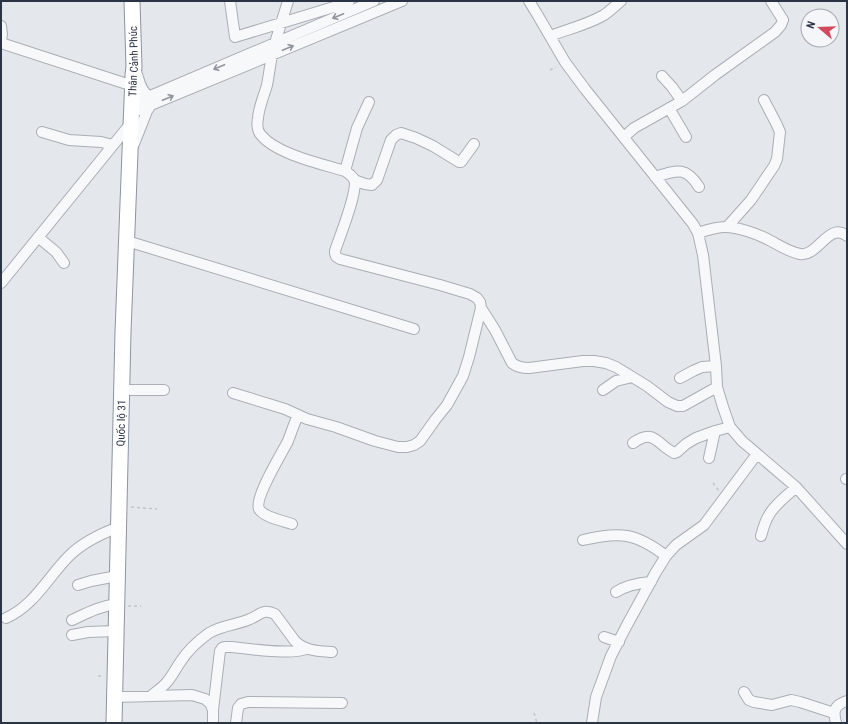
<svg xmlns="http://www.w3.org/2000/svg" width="848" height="724" viewBox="0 0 848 724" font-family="'Roboto Condensed',sans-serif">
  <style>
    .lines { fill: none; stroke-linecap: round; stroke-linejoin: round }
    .minor-casing { stroke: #a9aeb7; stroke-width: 12 }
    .highway-casing { stroke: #8b94a3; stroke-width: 17 }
    .path { stroke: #c2c5cb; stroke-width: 1.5; stroke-dasharray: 3 3; stroke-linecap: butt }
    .minor { stroke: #f7f8fa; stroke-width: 10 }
    .highway { stroke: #fff; stroke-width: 15 }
    .oneway { stroke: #9196a0 }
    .labels { text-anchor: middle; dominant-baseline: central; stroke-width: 3; stroke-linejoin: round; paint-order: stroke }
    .street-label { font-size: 11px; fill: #2b3445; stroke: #f4f6f9 }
  </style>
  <rect width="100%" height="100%" fill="#e4e7ec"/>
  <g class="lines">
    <defs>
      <path id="minor" d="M230,1l5,36 112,-34 2,-2
        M529,1l8,13 28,48 20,27 108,135 5,9 5,22 13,111 1,21 6,20 7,20 12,14 54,46 51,57
        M1,26l1,8 -1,6
        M550,36c18,-7 37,-11 54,-21 6,-4 11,-9 17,-14
        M1,43l132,43
        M275,43l13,-42
        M136,71c3,9 5,22 14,25
        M662,76l10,11 10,14
        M132,102l18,-6 224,-95
        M669,108l17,29
        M132,112l19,-7 251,-104
        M42,132l27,8 32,2 12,3
        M624,137l10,-9 48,-27 33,-26 60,-43 6,-7 2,-5 -12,-19
        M134,144l13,-33 4,-6
        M345,171l12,-43 12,-26
        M655,177c22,-7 31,-11 44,10
        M354,180l11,4 7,1 5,-5 14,-40 5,-5 5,-2 15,5 17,8 26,16h2l13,-18
        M727,227l24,-27 23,-34 3,-7 3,-27 -4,-9 -12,-23
        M698,233c9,-3 18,-6 27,-6 13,0 33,7 44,13 10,5 20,12 31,14 18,3 29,-33 47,-18
        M38,237l18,15 8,11
        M127,241l287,88
        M1,283l130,-160
        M481,308l14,22 17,33c5,4 10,5 17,5l54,-7h11l12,2 10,4 31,19 21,16 9,4h6l34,-19
        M680,378l13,-7 9,-4 14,-1
        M122,390h42
        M603,390l13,-9 16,-4
        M233,393l52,16 22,10 29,8 39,14 23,6h9l7,-2 6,-4 15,-21 12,-15 16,-29 6,-19 12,-49 -1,-6 -3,-4 -7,-4 -30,-9 -100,-26c-4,-2 -5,-3 -5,-8 4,-13 24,-61 19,-72 -2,-3 -6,-6 -9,-8 -23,-7 -69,-17 -84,-36 -4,-4 -4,-12 -3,-17 1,-12 6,-22 9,-33 2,-10 3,-20 5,-30
        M633,443c22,-15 23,1 41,10l3,-1 9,-8 10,-6 19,-7 15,-4
        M709,458l6,-27
        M846,479h1
        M292,524c-8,-3 -29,-7 -33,-15 -5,-11 23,-56 29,-68 3,-8 6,-17 10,-26
        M761,536c2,-7 4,-15 8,-21 6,-11 18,-19 27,-28
        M583,540c37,-9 53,-7 83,16
        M78,585l13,-4 26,-5
        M616,592c11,-7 22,-9 35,-10
        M6,618c28,-12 42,-41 63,-62 14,-14 31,-22 50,-29
        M72,620c15,-7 28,-14 45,-16
        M72,635l16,-3 28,-1
        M604,637l15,5
        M744,692l5,8 5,2 18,3 19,-5 9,2 34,11
        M151,696c6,-5 12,-9 16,-14 6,-7 9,-14 14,-21 7,-11 17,-20 28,-28 13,-8 28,-8 41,-14 10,-4 13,-11 25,-5l20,27c10,10 23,10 37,11
        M114,697l78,-2 13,4 5,4 3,7v13
        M213,710l6,-51 1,-8 2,-3 3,-1h7c19,2 58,8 74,2
        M236,723l2,-15 3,-4 7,-2 94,1
        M592,723l4,-26 15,-41 16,-31 29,-53 10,-16 10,-11 28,-20 53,-71
        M836,723c-3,-12 -2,-18 11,-22"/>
      <g id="highway">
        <path id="s1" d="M114,723l9,-391 10,-257 1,-8 -2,-66"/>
      </g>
    </defs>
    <!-- minor casing -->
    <use href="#minor" class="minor-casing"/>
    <!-- highway casing -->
    <use href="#highway" class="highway-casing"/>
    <!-- path -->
    <path class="path" d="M550,70l6,-3
      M713,483l6,8
      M131,507l26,2
      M128,606h13
      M98,676h5
      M534,713l3,10"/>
    <!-- minor -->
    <use href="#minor" class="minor"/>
    <!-- highway -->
    <use href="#highway" class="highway"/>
  </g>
  <!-- one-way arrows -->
  <defs><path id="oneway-shaft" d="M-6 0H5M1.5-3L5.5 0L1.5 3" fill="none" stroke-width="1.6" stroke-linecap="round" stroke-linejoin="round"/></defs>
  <g class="oneway">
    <use href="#oneway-shaft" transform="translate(338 16) rotate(157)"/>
    <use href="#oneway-shaft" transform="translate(288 48) rotate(-23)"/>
    <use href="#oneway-shaft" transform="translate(219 67) rotate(157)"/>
    <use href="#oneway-shaft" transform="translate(168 98) rotate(-23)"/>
  </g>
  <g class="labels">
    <!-- street labels -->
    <g class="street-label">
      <text stroke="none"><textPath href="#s1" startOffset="662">Thân Cảnh Phúc</textPath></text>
      <text stroke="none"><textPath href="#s1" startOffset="300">Quốc lộ 31</textPath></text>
    </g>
  </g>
  <!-- border -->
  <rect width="848" height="724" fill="none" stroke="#2b3445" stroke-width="4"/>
  <!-- north arrow -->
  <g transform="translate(820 28) rotate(289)"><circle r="19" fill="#f4f6f9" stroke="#a4a8b1"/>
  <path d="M0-3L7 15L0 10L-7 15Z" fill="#d1495b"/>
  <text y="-6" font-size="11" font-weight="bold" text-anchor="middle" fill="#2b3445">N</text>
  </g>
</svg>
